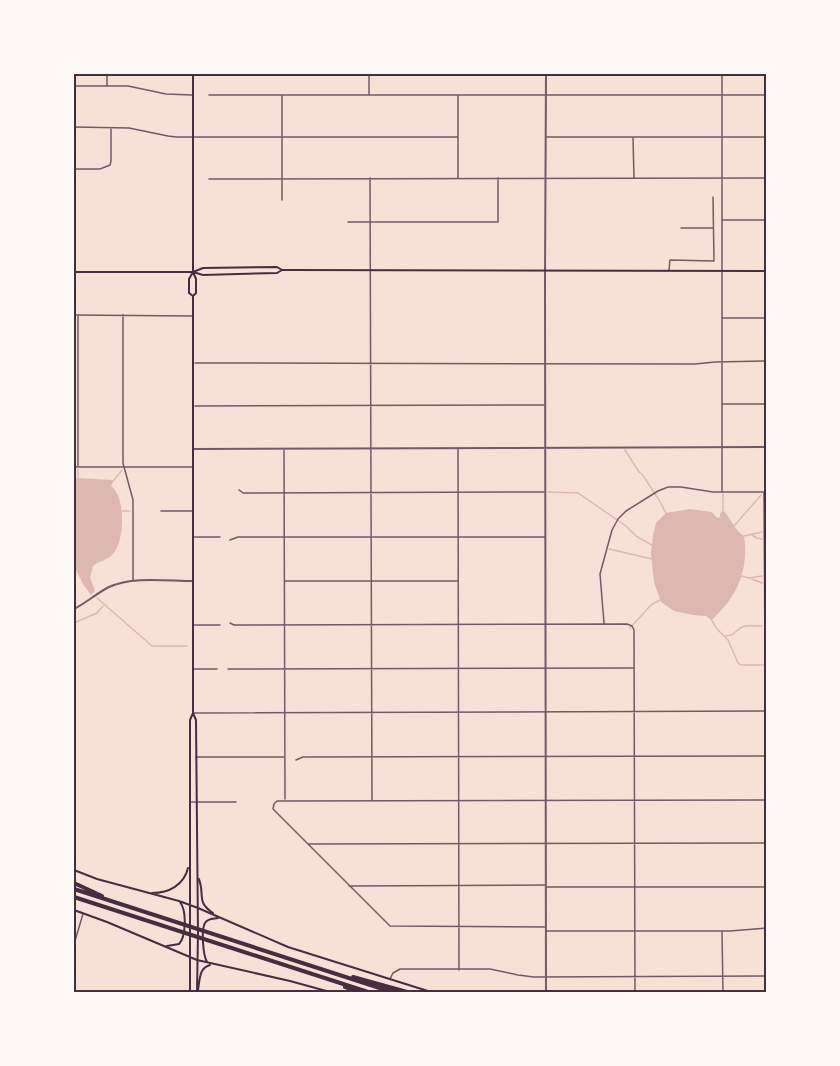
<svg xmlns="http://www.w3.org/2000/svg" width="840" height="1066" viewBox="0 0 840 1066" font-family="Jost,sans-serif">
  <style>
    .water { fill: #dcb8b0 }
    .lines { fill: none; stroke-linecap: round; stroke-linejoin: round }
    .stream { stroke: #dcb8b0; stroke-width: 1.5 }
    .minor { stroke: #755966; stroke-width: 1.5 }
    .tertiary { stroke: #755966; stroke-width: 2 }
    .secondary { stroke: #4a2c40; stroke-width: 2 }
    .motorway { stroke: #4a2c40; stroke-width: 4 }
    .neatline { fill: none; stroke: #4a2c40; stroke-width: 2 }
  </style>
  <rect width="100%" height="100%" fill="#f7e1d7"/>
  <!-- water -->
  <path class="water" d="M74,478l40,2 -3,6c15,11 14,54 2,68 -5,6 -14,7 -20,12l-3,11 5,14 -4,4 -8,-11 -9,-18z
    M690,509l22,3 5,6 3,-1v-3l3,-4c8,8 11,20 21,26 4,25 -2,49 -18,69 -4,5 -9,9 -13,14h-3l-4,-3 -13,-1 -19,-4 -13,-9 -7,-20 -3,-29 2,-18 3,-12 10,-10z"/>
  <g class="lines">
    <!-- stream -->
    <path class="stream" d="M625,450l14,22 3,2 17,26 7,13
      M78,469v10
      M114,480l8,-10
      M548,492l30,1 48,33 10,10 16,9
      M723,494v16
      M122,511h8
      M734,526l27,-31
      M752,535l5,3 5,1
      M744,536l18,-4
      M609,549l43,10
      M742,576l7,2 13,-2
      M752,579l10,4
      M97,598l55,48h35
      M711,619l6,10 11,11 10,23 3,2h23
      M74,623l23,-10 6,-7
      M630,628l21,-23 9,-5
      M725,636c9,0 10,-5 17,-9 5,-2 14,-1 20,-1"/>
    <!-- minor -->
    <path class="minor" d="M107,74v11
      M369,74v20
      M722,74v418
      M74,86h54l38,8 26,1
      M209,95h557
      M282,96v104
      M458,96v82
      M74,127l55,1 39,8 8,1h282
      M546,137h220
      M633,138l1,40
      M74,169h26l10,-4 1,-4v-33
      M370,178l2,623
      M209,179l557,-1
      M722,220h44
      M348,222h150v-44
      M681,228h32
      M669,270l1,-10 44,1 -1,-64
      M74,315l118,1
      M78,315v152
      M123,315v148l10,37v80
      M722,318h44
      M195,363l500,1 20,-2 51,-1
      M722,404h44
      M195,406l349,-1
      M458,449l1,521
      M284,450l1,349
      M74,467h118
      M239,490l4,3 301,-1
      M764,493l1,166 1,5
      M161,511h31
      M194,537h26
      M230,540l8,-3h307
      M285,581h172
      M230,623l4,2h4l389,-1 5,2 2,4 1,362
      M604,623l-4,-49 12,-44 6,-11 8,-8 32,-20 10,-4h13l32,5h53
      M194,625h26
      M194,669h23
      M228,669l405,-1
      M194,713l572,-2
      M196,757h88
      M296,760l7,-3 463,-1
      M190,802h46
      M308,844l458,-1
      M349,886l196,-1
      M546,887h220
      M546,927l-156,-1 -117,-117 1,-5 3,-3h3l486,-1
      M546,931h184l36,-3
      M722,932l1,60
      M74,944l9,-30
      M390,979l3,-6 7,-4h90l28,6 16,2 232,-1"/>
    <!-- tertiary -->
    <path class="tertiary" d="M546,74l-1,205 1,713
      M193,449l573,-2
      M74,609c12,-6 23,-16 35,-22 24,-11 58,-6 84,-6"/>
    <!-- secondary -->
    <path class="secondary" d="M74,272h119l10,3 74,-2 5,-3h7l477,1
      M193,272l3,7v14l-3,3v417l3,7 2,213 -1,59
      M193,272l10,-4 74,-1 5,3
      M193,296l-4,-3v-14l4,-7v-198
      M74,870l23,9 82,22 19,7 90,39 143,45
      M199,879c6,16 -3,23 14,34
      M152,893c17,0 32,-8 36,-25
      M74,910l33,12 90,38 93,21 40,11
      M167,946l12,-2c7,-7 8,-33 1,-42
      M207,962c-4,-7 -6,-32 -2,-39 3,-5 8,-4 13,-5
      M198,990c2,-11 1,-22 12,-25
      M190,992v-272l3,-7"/>
    <!-- motorway -->
    <path class="motorway" d="M74,883l28,13
      M74,889l318,103
      M74,897l294,95
      M353,977l54,15
      M345,987l12,5"/>
  </g>
  <!-- border -->
  <rect width="840" height="1066" fill="none" stroke="#fffaf5" stroke-width="150"/>
  <rect x="75" y="75" width="690" height="916" class="neatline"/>
</svg>
